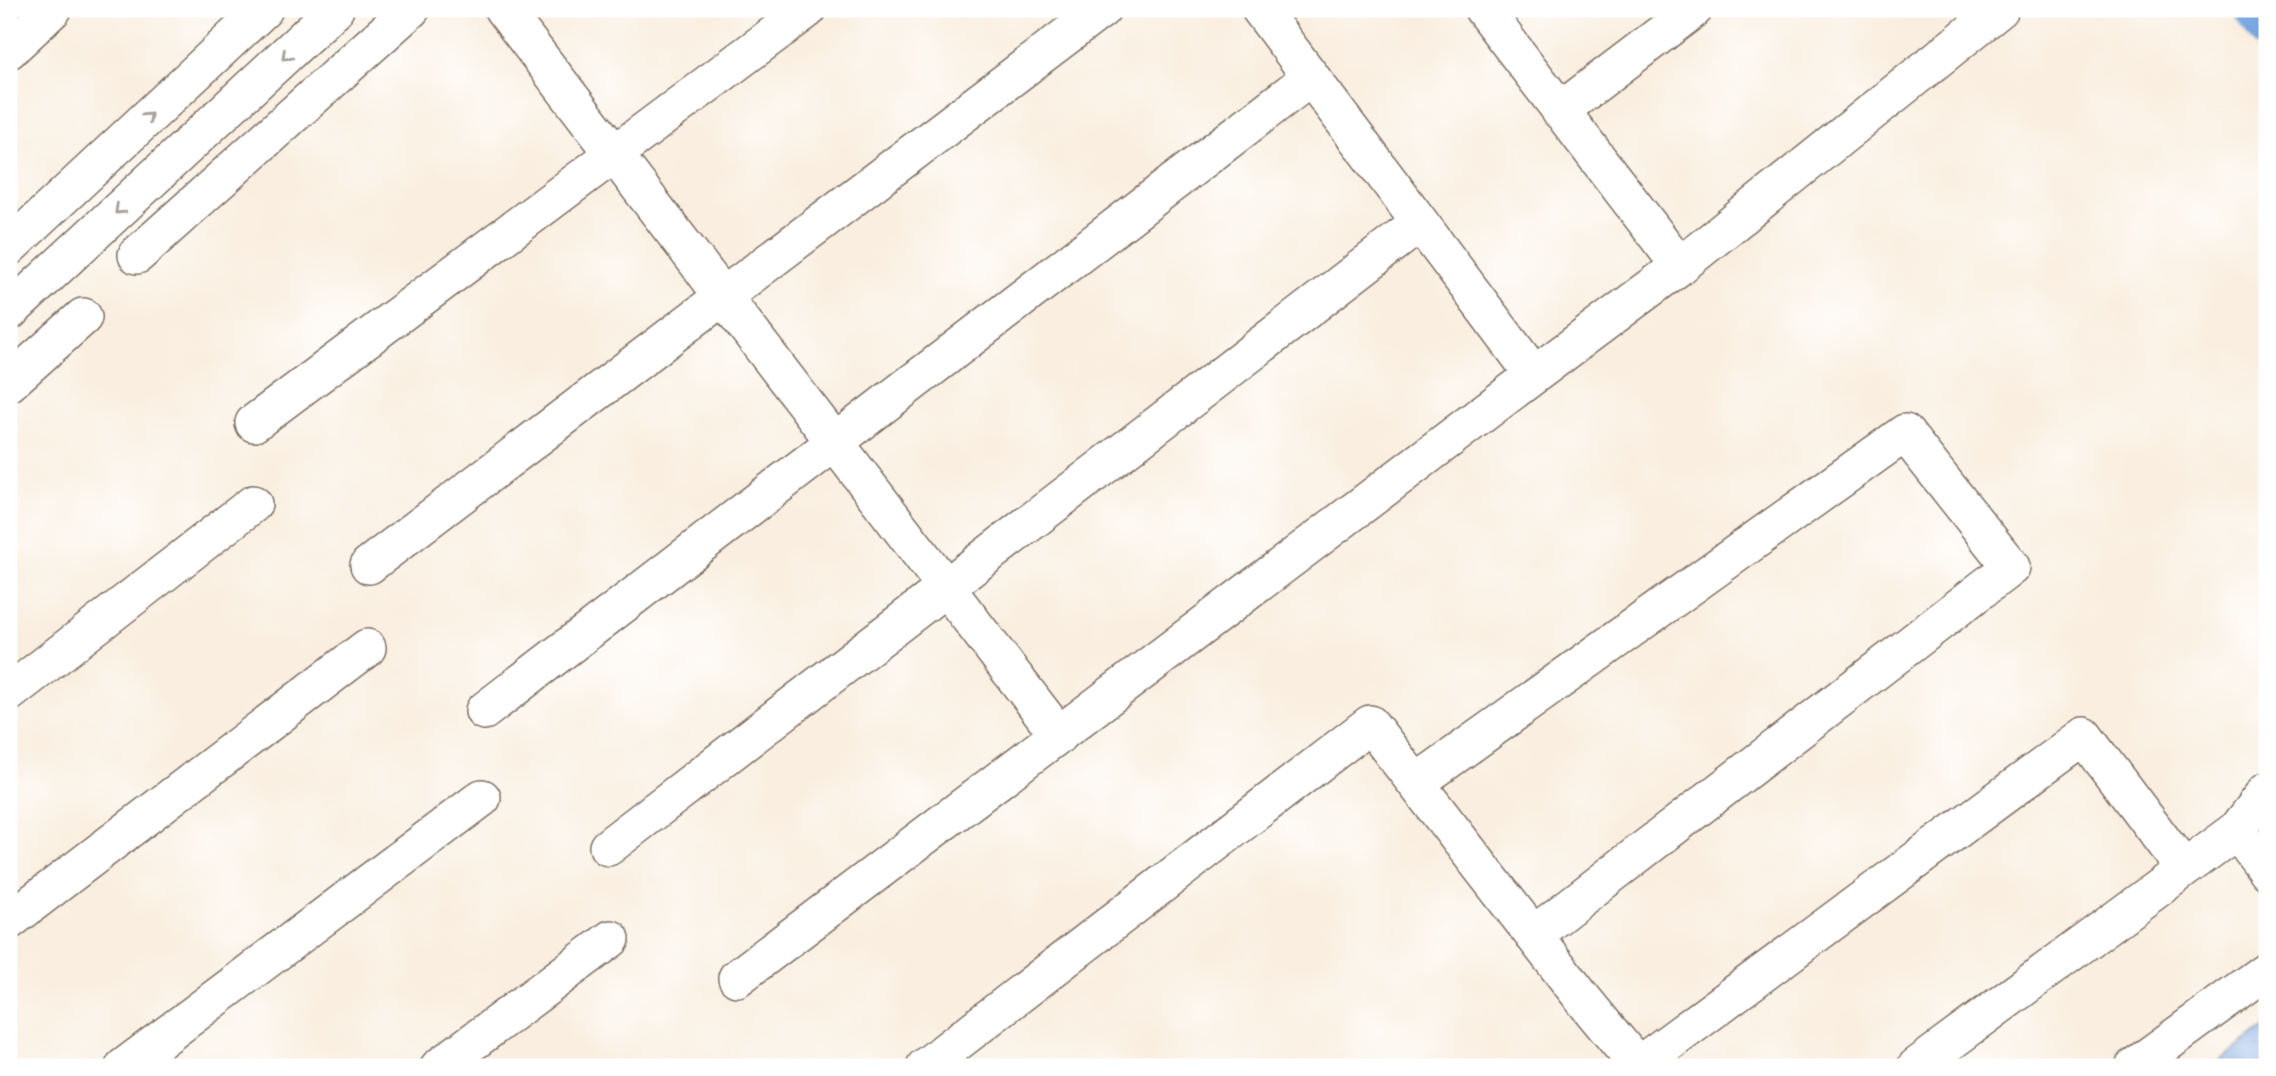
<svg xmlns="http://www.w3.org/2000/svg" width="2276" height="1076" viewBox="0 0 2276 1076" font-family="Mynerve,sans-serif">
  <style>
    .water { fill: url(#water-ripples); stroke: #58687e; stroke-width: 2 }
    .lines { fill: none; stroke-linecap: round; stroke-linejoin: round }
    .canal { stroke: #76a5df; stroke-width: 37 }
    .minor-casing { stroke: #7e6f62; stroke-width: 40 }
    .minor { stroke: #fff; stroke-width: 37 }
    .oneway { stroke: #a79f9a }
  </style>
  <defs>
    <pattern id="water-ripples" width="26" height="14" patternUnits="userSpaceOnUse" patternTransform="scale(1.75)"><rect width="26" height="14" fill="#76a5df"/><path d="M2 4q2-2 4 0t4 0M15 11q2-2 4 0t4 0" fill="none" stroke="#6287b4"/></pattern>
  </defs>
  <rect width="100%" height="100%" fill="#fff"/>
  <filter id="ink" filterUnits="userSpaceOnUse"><feTurbulence type="fractalNoise" baseFrequency=".0143" numOctaves="2"/><feDisplacementMap in="SourceGraphic" scale="14" xChannelSelector="R" yChannelSelector="G"/><feConvolveMatrix kernelMatrix="1 2 1 2 8 2 1 2 1" color-interpolation-filters="sRGB"/></filter>
  <filter id="wash" filterUnits="userSpaceOnUse"><feTurbulence type="fractalNoise" baseFrequency=".00686" numOctaves="4" result="noise"/><feDisplacementMap in="SourceGraphic" scale="28" xChannelSelector="R" yChannelSelector="G"/><feGaussianBlur stdDeviation="1.57" result="paint"/><feColorMatrix in="noise" values="0 0 0 0 0 0 0 0 0 0 0 0 0 0 0 0 0 1.4 0 .05"/><feComposite in="paint" operator="in"/></filter>
  <g filter="url(#wash)">
    <rect width="100%" height="100%" fill="#f9eedf"/>
    <!-- water -->
    <path class="water" d="M2267,1026v41h-55z"/>
    <g class="lines">
      <!-- canal -->
      <path class="canal" d="M2252,9l15,24"/>
    </g>
  </g>
  <g filter="url(#ink)">
    <g class="lines">
      <defs>
        <path id="minor" d="M503,9l556,726
          M1260,9l274,366 146,-109 320,-257
          M1483,9l197,257
          M9,50l44,-41
          M1560,111l134,-102
          M9,247l255,-238
          M137,255l274,-246
          M9,312l326,-303
          M9,383l74,-66
          M254,423l554,-414
          M369,565l733,-556
          M9,693l244,-189
          M484,711l827,-634
          M1416,783l489,-350 106,134 -478,368
          M2267,791l-30,39 30,41
          M608,847l812,-624
          M9,921l358,-273
          M737,978l797,-603
          M124,1067l358,-269
          M439,1067l172,-128
          M925,1067l445,-343 213,275 55,67
          M1636,1067l448,-331 100,133
          M1916,1067l321,-237
          M2134,1067l133,-97"/>
      </defs>
      <!-- minor casing -->
      <use href="#minor" class="minor-casing"/>
      <!-- minor -->
      <use href="#minor" class="minor"/>
    </g>
    <!-- one-way arrows -->
    <defs><path id="oneway-chevron" d="M-2-3.5L2.5 0L-2 3.5" fill="none" stroke-width="1.6" stroke-linecap="round" stroke-linejoin="round" transform="scale(1.75)"/></defs>
    <g class="oneway">
      <use href="#oneway-chevron" transform="translate(286 56) rotate(137)"/>
      <use href="#oneway-chevron" transform="translate(148 117) rotate(-43)"/>
      <use href="#oneway-chevron" transform="translate(119 210) rotate(137)"/>
    </g>
  </g>
  <!-- margin -->
  <rect width="2276" height="1076" fill="none" stroke="#fff" stroke-width="35"/>
</svg>
